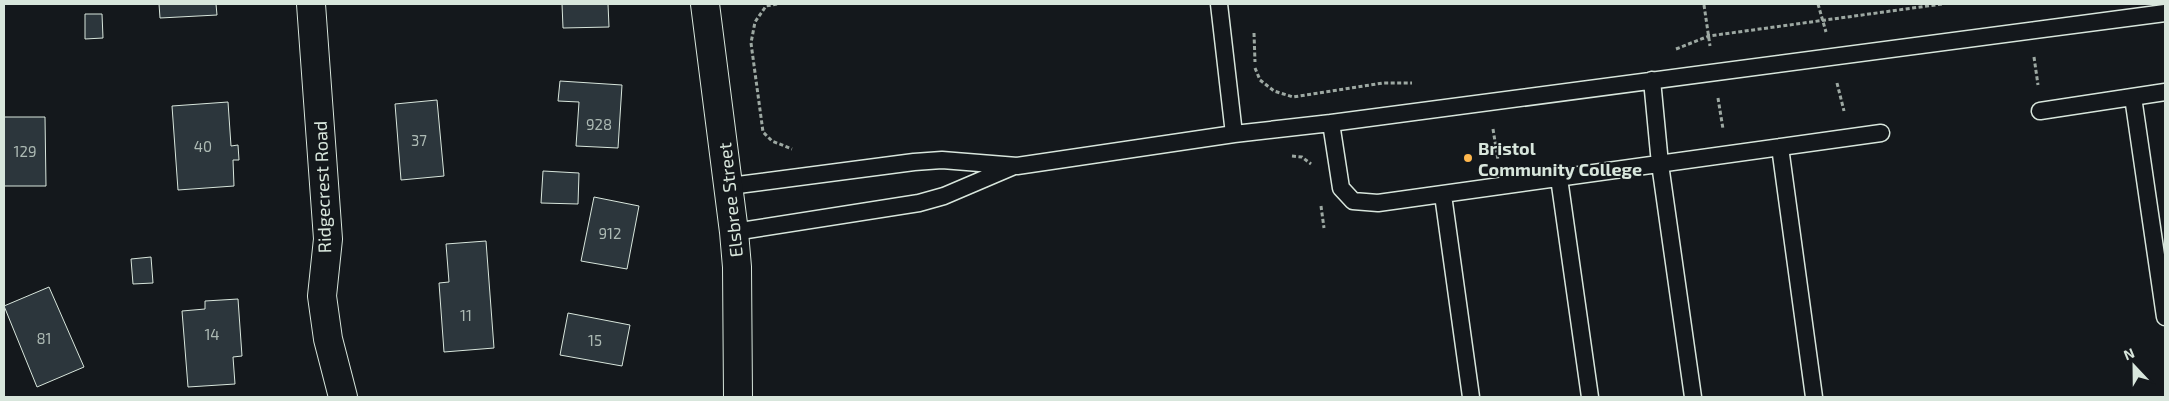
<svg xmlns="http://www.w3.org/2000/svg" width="2169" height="401" viewBox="0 0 2169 401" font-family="'Exo 2',sans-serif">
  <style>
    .building { fill: #2c363c; stroke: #d8e6dc }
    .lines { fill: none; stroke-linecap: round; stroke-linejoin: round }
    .lane-casing { stroke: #d8e6dc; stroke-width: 19 }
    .street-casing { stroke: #d8e6dc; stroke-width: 30 }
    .secondary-casing { stroke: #d8e6dc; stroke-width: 30 }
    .path { stroke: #9da8a2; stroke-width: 3; stroke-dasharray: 4 2.5; stroke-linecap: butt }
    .lane { stroke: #14181c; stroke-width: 16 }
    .street { stroke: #14181c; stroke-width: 28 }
    .secondary { stroke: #14181c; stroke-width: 28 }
    .poi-dot { fill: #ffb74d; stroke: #14181c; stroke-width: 2 }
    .labels { text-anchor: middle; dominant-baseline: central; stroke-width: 4; stroke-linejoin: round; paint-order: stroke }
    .number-label { font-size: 15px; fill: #adbab4 }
    .poi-label { font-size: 18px; font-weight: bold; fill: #d8e6dc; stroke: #14181c; text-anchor: start }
    .street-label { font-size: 18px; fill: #d8e6dc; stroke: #14181c }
  </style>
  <rect width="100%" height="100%" fill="#14181c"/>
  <!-- building -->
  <path class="building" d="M159,4h57l1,11 -57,3z
    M562,4h46l1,23 -46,1z
    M85,14h17l1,24 -18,1z
    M560,81l62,4 -4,63 -42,-2 3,-44 -21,-1z
    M437,100l7,76 -43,4 -6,-76z
    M228,102l3,44 7,-1 1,15h-6l1,26 -56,4 -6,-84z
    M4,117h41l1,69h-42z
    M543,171l36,2 -1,31 -37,-1z
    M594,197l45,9 -12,63 -46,-8z
    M486,241l8,107 -50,4 -5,-69 10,-1 -3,-38z
    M151,257l2,26 -20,1 -2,-25z
    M49,287l35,80 -47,20 -33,-81z
    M238,299l4,57 -9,1 2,27 -47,3 -6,-76 23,-2v-8z
    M568,313l62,12 -8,41 -62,-11z"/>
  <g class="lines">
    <defs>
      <path id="lane" d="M1219,4l15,130
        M1652,80l8,84 33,233
        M2133,97l32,220
        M2040,111l125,-19
        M1331,123l10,65 12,13 25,2 503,-70
        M1780,147l34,250
        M1559,178l31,219
        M730,186l184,-24 28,-2 75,6 217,-32 97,-11 834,-110
        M1443,195l28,202
        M734,232l185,-29 25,-7 68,-29"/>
      <path id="street" d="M311,4l17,235 -6,57 6,43 15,58"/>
      <path id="secondary" d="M705,4l29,228 3,35 1,130"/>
    </defs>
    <!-- lane casing -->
    <use href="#lane" class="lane-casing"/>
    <!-- street casing -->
    <use href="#street" class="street-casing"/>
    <!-- secondary casing -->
    <use href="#secondary" class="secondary-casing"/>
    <!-- path -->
    <path class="path" d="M777,4l-11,2 -11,16 -4,21 12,89 9,9 20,8
      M1818,4l8,28
      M1704,5l6,41
      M1254,33l1,29
      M1676,49l33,-13 233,-32
      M2034,57l4,28
      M1255,68l5,12 14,11 19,6 90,-14h29
      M1837,83l7,28
      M1718,98l5,31
      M1493,129l5,31
      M1292,156l10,1 9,7
      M1321,206l3,22"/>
    <!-- lane -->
    <use href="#lane" class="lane"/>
    <!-- street -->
    <use href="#street" class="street"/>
    <!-- secondary -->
    <use href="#secondary" class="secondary"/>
  </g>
  <!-- markers -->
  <circle class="poi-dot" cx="1468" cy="158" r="5"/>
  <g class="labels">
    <!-- number labels -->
    <g class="number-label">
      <text x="599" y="124">928</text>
      <text x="419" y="140">37</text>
      <text x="203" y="146">40</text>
      <text x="25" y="151">129</text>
      <text x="610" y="233">912</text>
      <text x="466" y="315">11</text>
      <text x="212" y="334">14</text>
      <text x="44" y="338">81</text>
      <text x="595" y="340">15</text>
    </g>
    <!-- poi labels -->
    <g class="poi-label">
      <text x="1478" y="148">Bristol<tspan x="1478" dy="21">Community College</tspan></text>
    </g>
    <!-- street labels -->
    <g class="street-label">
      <text transform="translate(322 187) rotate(-92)">Ridgecrest Road</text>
      <text transform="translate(730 200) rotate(-96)">Elsbree Street</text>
    </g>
  </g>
  <!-- border -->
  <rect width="2169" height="401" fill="none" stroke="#d8e6dc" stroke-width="10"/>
  <!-- north arrow -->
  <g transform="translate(2134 366) rotate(338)" stroke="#14181c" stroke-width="4" paint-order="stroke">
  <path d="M0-4L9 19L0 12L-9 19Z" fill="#d8e6dc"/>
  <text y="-8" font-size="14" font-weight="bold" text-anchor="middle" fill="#d8e6dc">N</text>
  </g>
</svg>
